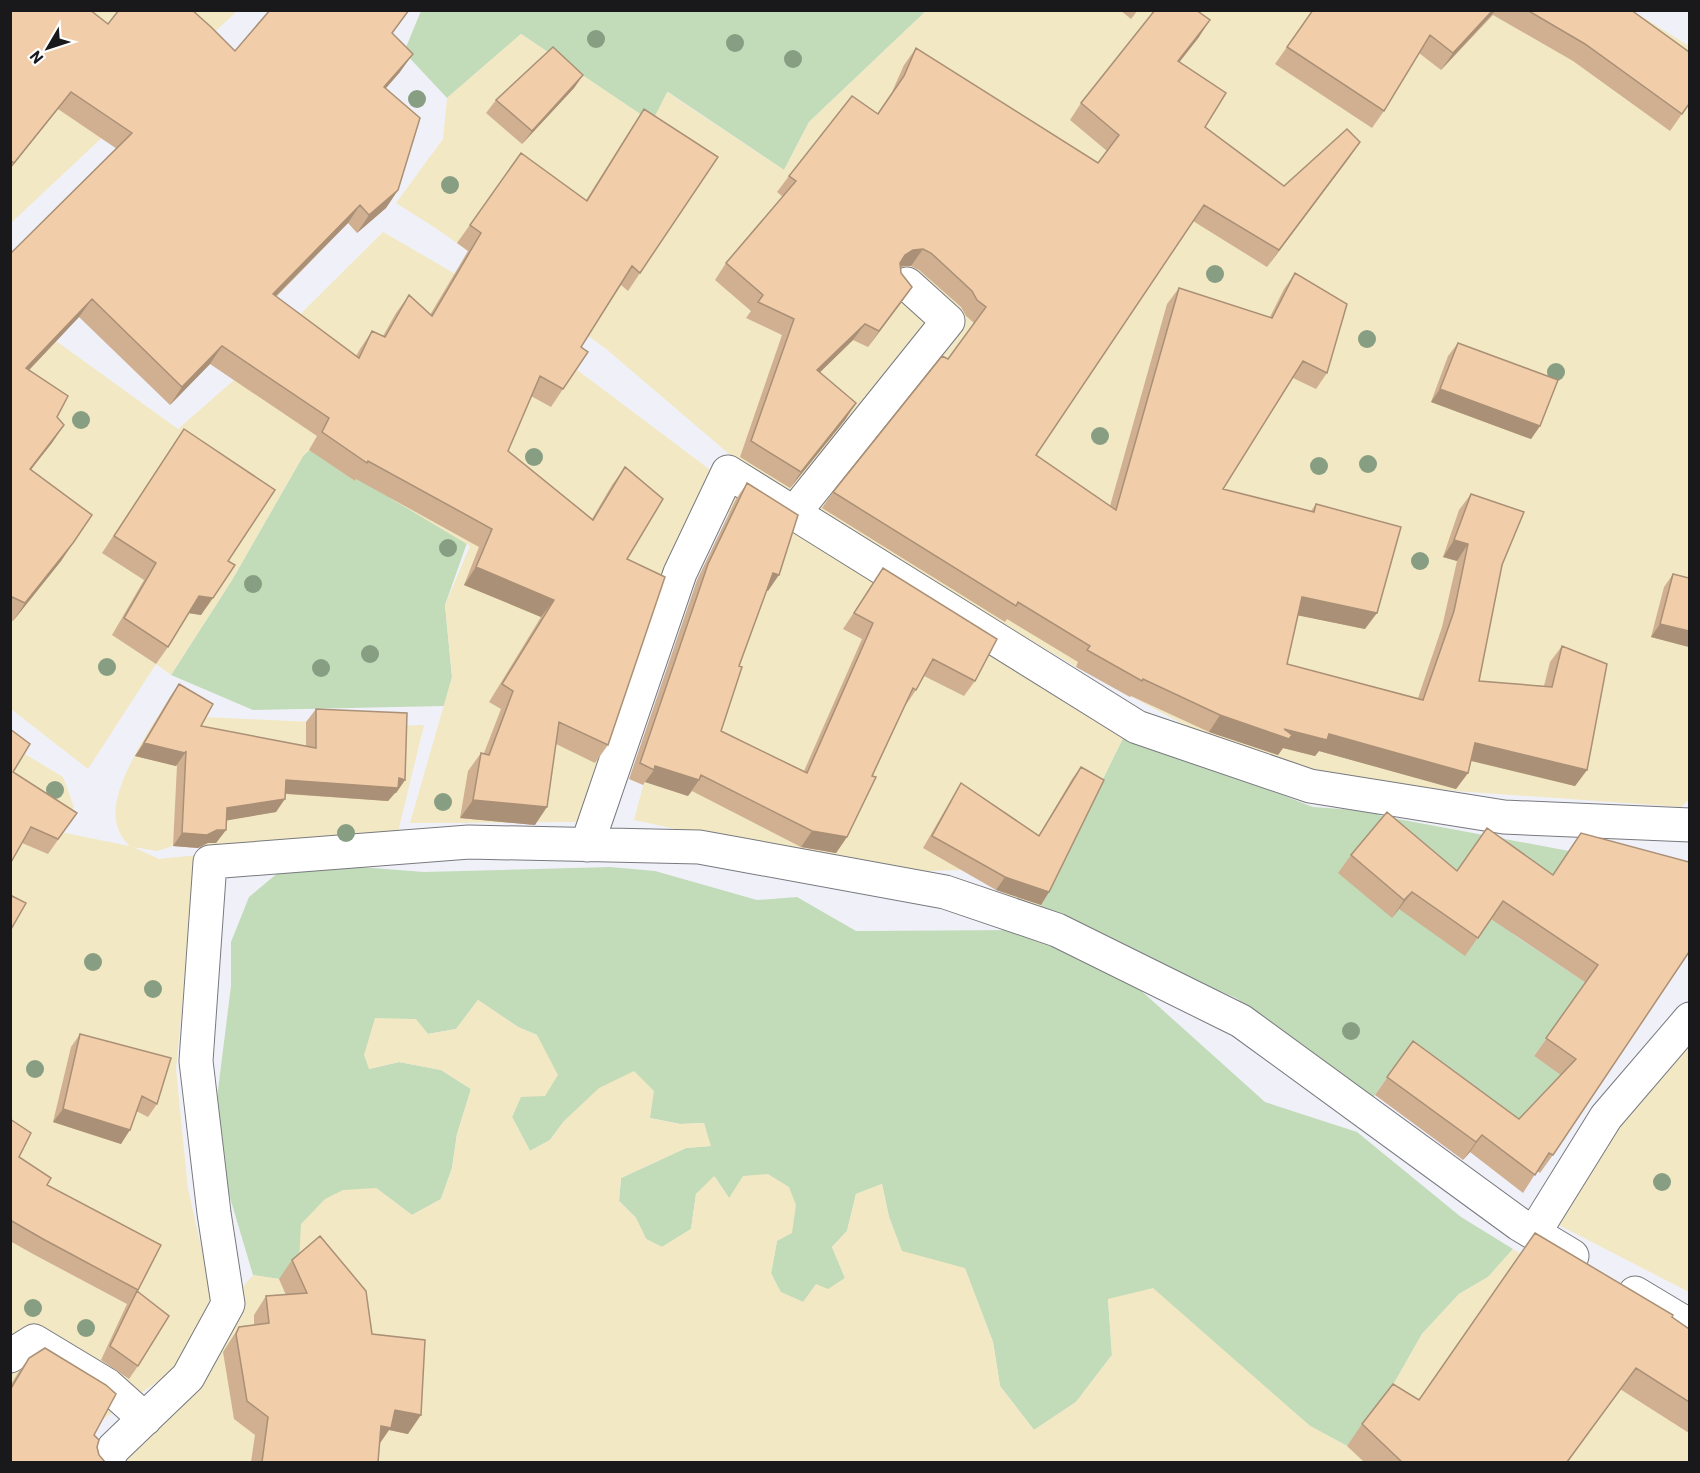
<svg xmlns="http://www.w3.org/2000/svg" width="1700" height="1473" viewBox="0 0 1700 1473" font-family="Barlow,sans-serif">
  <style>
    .green { fill: #c2dbb9 }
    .sand { fill: #f2e8c3 }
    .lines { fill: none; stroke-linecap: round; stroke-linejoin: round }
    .minor-casing { stroke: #78797f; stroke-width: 35 }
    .minor { stroke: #fff; stroke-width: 33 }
    .tree { fill: #889e83 }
    .wall { fill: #d0b091 }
    .shaded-wall { fill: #a99076 }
    .building { fill: #f2cda9; stroke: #a99076; stroke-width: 1.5 }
  </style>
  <rect width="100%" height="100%" fill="#f0f1f8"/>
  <!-- green -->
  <path class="green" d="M421,11h505l-117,111 -25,48 -116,-78 -16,30 -131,-88 -74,64 -43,-46z
    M309,450l51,19 108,71 -23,65 7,72 -8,29 -191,4 -82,-35 61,-95 71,-124z
    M1125,734l188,73 56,4 13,5 187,35 -56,83 73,49 -52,73 59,40 -24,30 -37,2 -131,-69 -29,40 -136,-101 -199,-85z
    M347,866l77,6 186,-5 45,4 102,29 40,-3 59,34 169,-1 50,28 62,29 128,115 92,30 104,85 52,32 -25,28 -29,17 -37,40 -29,51 -46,61 -37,-20 -70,-60 -132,-67 4,56 -36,47 -42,28 -34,-44 -7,-44 -28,-73 -63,-17 -13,-35 -7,-33 -26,10 -9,37 -15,16 13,31 -17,12 -25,12 -23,-10 -9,-19 6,-32 -48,-43 -14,-21 -19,17 -5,35 -29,18 -16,-8 -10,-21 -17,-17 2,-23 65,-30 24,-2 -6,-23 -24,1 -30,-6 -86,3 -14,19 -20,11 -18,-34 9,-21 16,-61 -19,-8 -40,-27 -22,29 -28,5 -13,-15 -46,50 30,-7 42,8 30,19 -14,45 -5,34 -11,31 -29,16 -36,-27 -77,74 -20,17 -26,-4 -33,-111 -4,-58 15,-120v-44l18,-45 36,-30z"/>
  <!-- sand -->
  <path class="sand" d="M11,11h226l-226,212z
    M926,11h707l56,35v754l-8,7 -225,-16 -146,-18 -99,-34 -135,-72 -320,-190 -151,-129 -168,-119 -41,-26 47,-64 4,-41 74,-64 131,88 15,-30 117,78 25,-48z
    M383,232l100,58 73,64 157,118 -136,350 -167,1 42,-146 -7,-72 25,-59 -80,-48 4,-6 -33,-22 -6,11 -45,-31 -7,6 -71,124 -61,95 -15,-11 -68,105 -77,-60 -1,-421 46,53 122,88 56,-49z
    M740,490l385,244 -88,179 -75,-43 -35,1 -96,-9 -197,-42 10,-38 45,14 35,-223 44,17 16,-48 -63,-33z
    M170,697l34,20 193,9 27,-1 -27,111 -181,13 -43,-3 -16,5 -24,-4 26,12 38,-4 -21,214 12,120 24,106 -32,71 -81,56 -88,40v-221l50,28 -50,-30 -1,-494 53,32 11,30 -13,25 68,14c-3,-5 -8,-9 -10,-15 -17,-36 32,-102 51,-134z
    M478,1000l40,27 19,8 21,40 -13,21 -24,1 -9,20 18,34 20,-11 14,-19 35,-33 35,-17 20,20 -4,27 30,6 24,-1 7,23 -25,2 -65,30 -2,23 17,17 10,21 16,8 29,-18 5,-35 18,-18 15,22 14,-22 25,-2 21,13 7,18 -4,28 -15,8 -6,33 10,18 22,10 13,-18 12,5 17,-11 -13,-31 15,-16 9,-37 26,-10 7,33 13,34 63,17 28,74 7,44 34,44 42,-28 36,-47 -4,-56 45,-11 157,138 37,20 46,-61 29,-51 37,-40 29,-17 25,-28 145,88 31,16v109h-1584l123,-158 25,-29 26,4 20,-17 2,-38 24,-25 18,-9 33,-2 36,27 29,-16 11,-31 5,-34 14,-45 -30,-19 -42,-8 -30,7 -5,-14 11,-37 41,1 12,15 28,-5z
    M1689,1019v273l-146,-75z"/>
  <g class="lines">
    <defs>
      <path id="minor" d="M794,513l154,-192 -41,-37
        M587,845l93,-272 48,-101 409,255 173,59 194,31 186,8
        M1534,1233l72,-116 84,-98
        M1635,1293l55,33
        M10,1356l24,-15 73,44 38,34
        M105,1462l9,-14 74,-71 40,-73 -14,-91 -18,-152 14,-199 259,-20 230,5 246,45 112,38 184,91 278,203 53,32"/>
    </defs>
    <!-- minor casing -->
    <use href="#minor" class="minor-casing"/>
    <!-- minor -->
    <use href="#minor" class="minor"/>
  </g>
  <!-- trees -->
  <g class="tree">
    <circle cx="596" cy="39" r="9"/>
    <circle cx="735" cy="43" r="9"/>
    <circle cx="793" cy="59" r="9"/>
    <circle cx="417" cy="99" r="9"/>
    <circle cx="450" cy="185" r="9"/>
    <circle cx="1215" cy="274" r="9"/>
    <circle cx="1367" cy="339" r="9"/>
    <circle cx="1556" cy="372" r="9"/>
    <circle cx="81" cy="420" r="9"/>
    <circle cx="1100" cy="436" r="9"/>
    <circle cx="534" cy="457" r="9"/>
    <circle cx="1368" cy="464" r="9"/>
    <circle cx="1319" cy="466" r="9"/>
    <circle cx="448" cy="548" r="9"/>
    <circle cx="1420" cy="561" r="9"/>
    <circle cx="253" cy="584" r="9"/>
    <circle cx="370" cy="654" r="9"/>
    <circle cx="107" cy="667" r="9"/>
    <circle cx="321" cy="668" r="9"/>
    <circle cx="55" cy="790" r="9"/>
    <circle cx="443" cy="802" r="9"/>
    <circle cx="346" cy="833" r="9"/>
    <circle cx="93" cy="962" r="9"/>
    <circle cx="153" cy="989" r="9"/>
    <circle cx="1351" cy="1031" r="9"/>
    <circle cx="35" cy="1069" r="9"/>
    <circle cx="1662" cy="1182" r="9"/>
    <circle cx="33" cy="1308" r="9"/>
    <circle cx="86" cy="1328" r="9"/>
  </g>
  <!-- wall -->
  <path class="wall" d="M10,10l98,14 127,27 157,-18 8,39 -14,16 12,102 -12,18 -29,25 -9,-10 -72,74 80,59 4,-7 12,-18 11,5 13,-23 13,-18 21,20 38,-64 -11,-8 64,-90 65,47 46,-73 12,-18 -4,164 -12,18 -7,-6 -40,62 -18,42 -12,18 -20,-11 -23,55 84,68 20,-34 13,-18 2,92 -19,186 -13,18 -39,-19 -21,81 -75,-7 8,-47 13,-18h3l17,-44 -12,-7 52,-85 -77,-32 15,-38 -123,-68 -1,2 -46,-31 8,-14 -107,-72 -40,41 -91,-88 -50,53 28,47 7,8 -33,45 42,73 -12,18 -48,60 -3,-1v-366l107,-105 -59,-40 -48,60z
    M1120,10h18l-7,9z
    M1313,10h318l58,94 -19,27 -97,-70 -80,-46 -52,55 -22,-17 -35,58 -12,17 -97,-64z
    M1199,37l-20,25 26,65 79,59 65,-28 -82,109 -74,-46 -157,234 74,51 57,-202 12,-16 91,29 14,-28 11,-16 32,100 -11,16 -23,-11 -70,111 88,22 5,-7 49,125 -67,-14 -11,49 131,34 24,-71 15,-66 -14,-4 16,-47 12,-16 31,71 -23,116 65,5 6,-24 12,-16 25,124 -12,16 -104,-25 -3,12 -12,16 -137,-38 -4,5 -32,-8 -5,7 -69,-23 -78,-36 -1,1 -54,-30 2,-5 -71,-43 -2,3 -183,-114 11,-16 115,-133 26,-36 -8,-7 -5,-9 -42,-37 -8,-4 -11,1 1,6 11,14 -44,60 -15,-7 -33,32 36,31 -11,17 -55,68 -50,-31 42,-122 -36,-17 5,-7 -36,-31 11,-17 57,-66 -6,-5 12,-16 88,-62 15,-22 12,-27 12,-17 182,115 9,-12 -37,-31 11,-17z
    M583,75l-9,13 -52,56 -36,-31 10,-13z
    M1458,343l82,83 -9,13 -100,-37 17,-46z
    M184,429l44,132 -27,54 -12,-2 -21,34 -12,17 -44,-29 32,-55 -42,-27z
    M747,483l21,108 -1,-1 -28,76 -18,65 83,40 58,-132 -19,-10 40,-61 92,113 -11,15 -40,-20 -8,14 -11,16 -33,70 -25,61 -11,16 -35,-6 -109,-56 -4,5 -43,-14 -2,3 -14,-6 68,-199 39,-81z
    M1673,574l16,4v69l-38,-10 13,-50z
    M179,684l22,42 105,20v-24l10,-13 89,71 -9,13h-1l-7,8 -102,-7 -10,18 -50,8v10l-10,13h-8l-10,5 -25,-2 4,-81 -1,1 -41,-10 35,-59z
    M1081,767l-32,125 -8,13 -45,-15 -73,-42 30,-52 8,-13 78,52 33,-56z
    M13,772l64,41 -29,41 -26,-11z
    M1351,855l106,16 96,3 136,-12 -136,293 -13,18 -3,-2 -14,22 -53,-41 -7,8 -88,-65 38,-54 106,78 42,-44 -27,-19 52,-73 -95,-64 -26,37 -66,-47 -7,9 -54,-45z
    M80,1034l77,70 -9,13 -12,-6 -15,33 -68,-22 18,-75z
    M10,1119l9,38 28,28 114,60 -24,46 1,75 -9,13 -28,-19 26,-56 -94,-50 -23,-13z
    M292,1260l80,74 36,100 -19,-4 -10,14 -1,18h-127l4,-27 -21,-16 -11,-67 16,-25 15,-2v-10l12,-19 20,-1 -7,-16z
    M1672,1317l17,12v104l-69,-44 -52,73h-204l-17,-16 15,-22 57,-24z
    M29,1358l65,77 5,20 -89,7v-76l8,-13z"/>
  <!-- shaded-wall -->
  <path class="shaded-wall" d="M1493,10h3l-55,60 12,-17z
    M1210,20l-11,17 -32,41 11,-17z
    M413,54l-13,18 -29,33 13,-18z
    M583,75l-9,13 -52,56 10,-13z
    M71,92l-13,17 -48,60v-2l4,-4z
    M1360,142l-11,16 -82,109 12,-17z
    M398,190l-12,18 -29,25 12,-18z
    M360,205l-12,18 -88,89 13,-18z
    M923,249l-12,17h-9l-8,5 11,-16 8,-5z
    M912,287l-11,16 -33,44 11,-16z
    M92,299l-13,18 -65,69 12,-18z
    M865,324l-12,16 -47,46 11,-16z
    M222,346l-12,18 -40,41 12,-18z
    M1440,389l100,37 -9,13 -100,-37z
    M856,403l-11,17 -55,68 11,-16z
    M64,425l-12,18 -35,44 13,-18z
    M1454,540l14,4 -11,17 -14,-4z
    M73,543l-12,18 -48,60 12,-18z
    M476,567l78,33 -13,17 -77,-32z
    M773,573l6,2 -11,16 -6,-3z
    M199,596l14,2 -12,17 -13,-2z
    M1302,597l75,16 -12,16 -74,-15z
    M1660,624l29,7v16l-38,-10z
    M1220,715l64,14 45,5 139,39 -12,16 -137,-38 -4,5 -32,-8 -5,7 -69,-23z
    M144,743l41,10 -9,13 -41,-10z
    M1475,743l112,27 -12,16 -111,-27z
    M655,766l44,14 -11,16 -43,-14 9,-12z
    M399,778l6,2 -9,13h-1l-7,8 -111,-8 9,-13z
    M285,799l-9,13 -58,10 9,-14z
    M473,800l74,7 -12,18 -75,-7z
    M226,830l-10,13h-8l-10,5 -25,-2 9,-13z
    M812,831l35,6 -11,16 -35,-6z
    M1005,877l44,15 -8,13 -45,-15z
    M1412,892l-13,17 -7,9 12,-18z
    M63,1109l67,21 -9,14 -68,-22z
    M1482,1135l-12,17 -7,8 13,-18z
    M395,1410l26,5 -13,19 -19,-4 -11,16 3,-20z"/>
  <!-- building -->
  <path class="building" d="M10,10h80l18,14 11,-14h73l19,17 24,24 35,-41h139l-17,23 21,21 -29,33 36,31 -22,72 -29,25 -9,-10 -87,89 86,64 13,-27 13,6 24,-42 23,21 49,-83 -11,-8 51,-72 66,48 57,-92 74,48 -78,116 -8,-7 -51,81 7,5 -25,37 -23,-13 -32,75 85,69 32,-53 38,32 -36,60 38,18 -57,168 -49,-23 -12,85 -74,-7 8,-47 8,2 24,-64 -11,-7 52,-84 -78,-33 16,-38 -124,-68 -1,2 -45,-31 7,-14 -107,-72 -40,41 -90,-88 -66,69 42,28 -11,21 7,8 -34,44 62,46 -19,28 -48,60 -15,-7v-342l122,-121 -61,-41 -57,71 -4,-3z
    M1155,10h41l14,10 -32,41 48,32 -21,34 79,59 63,-57 13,13 -81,108 -75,-45 -168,250 80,55 63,-222 93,30 23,-45 52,31 -20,69 -24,-12 -80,128 91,23 2,-8 85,23 -24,86 -75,-16 -15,67 136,36 31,-89 14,-67 -14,-4 17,-46 53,18 -22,53 -23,116 73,6 10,-41 45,18 -20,106 -112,-27 -7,30 -139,-39 -2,6 -43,-11 8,6 -3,4 -69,-24 -77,-36 -1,2 -55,-31 3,-4 -72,-44 -2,4 -183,-114 109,-136 6,3 38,-52 -9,-7 -5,-9 -41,-38 -8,-4 -10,1 -8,5 -5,8 1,10 11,14 -33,44 -14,-7 -48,46 39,33 -55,69 -50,-31 43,-122 -36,-17 5,-7 -37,-32 70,-82 -7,-5 63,-80 26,18 26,-38 12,-28 182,115 21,-28 -38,-32z
    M1313,10h180l-40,43 -23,-18 -46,76 -97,-64z
    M1527,10h104l58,42v52l-7,10 -97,-70z
    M553,47l30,28 -51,56 -36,-31z
    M1458,343l100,37 -18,46 -100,-37z
    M184,429l91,61 -47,71 7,4 -22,33 -14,-2 -31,51 -44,-29 32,-55 -42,-27z
    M747,483l51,32 -19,60 -6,-2 -34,93 3,1 -21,64 86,42 66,-150 -19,-10 29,-45 114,71 -22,42 -42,-22 -17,31 -3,-2 -41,88 4,1 -29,60 -35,-6 -111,-56 -2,5 -44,-14 -1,4 -14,-7 68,-199z
    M1673,574l16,4v53l-29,-7z
    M179,684l34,20 -12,22 115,22v-39l91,4 -2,67 -6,-2 -1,10 -112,-8 -1,19 -58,9 -1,22h-9l-10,5 -25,-2 4,-82 -1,2 -41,-10z
    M10,729l20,15 -17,28 64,41 -19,26 -27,-12 -21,37z
    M1081,767l23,13 -55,112 -44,-15 -73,-41 29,-53 78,53z
    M1387,812l70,59 30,-43 66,47 28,-42 108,29v90l-136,203 -4,-2 -14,22 -53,-40 -6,7 -89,-65 26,-36 106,78 57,-60 -30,-21 52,-73 -95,-64 -25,37 -66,-46 -8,8 -53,-45z
    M10,895l16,8 -16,28z
    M80,1034l91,24 -14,46 -15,-8 -12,34 -67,-21z
    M10,1119l21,14 -12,24 32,21 -4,7 114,60 -23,45 -95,-51 -33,-19z
    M1535,1233l138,82 -1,2 17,12v73l-53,-34 -69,94h-165l-40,-38 31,-40 26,16z
    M320,1236l46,55 6,43 53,6 -4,75 -26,-5 -4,18 -10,-2 -3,36h-116l6,-45 -21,-16 -11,-67 3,-7 30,-4 -3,-27 41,-3 -15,-33z
    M137,1291l32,25 -31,50 -28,-20z
    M45,1348l61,37 10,9 -22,41 5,5 -2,7 2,8 6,7h-95v-72l19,-32z"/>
  <!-- border -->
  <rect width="1700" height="1473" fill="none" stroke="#19191c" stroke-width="24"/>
  <!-- north arrow -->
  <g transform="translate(48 48) rotate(231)" stroke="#ffffff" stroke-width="4.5" paint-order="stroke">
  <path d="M0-4.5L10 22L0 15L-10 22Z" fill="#19191c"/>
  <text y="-9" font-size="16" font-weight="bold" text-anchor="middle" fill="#19191c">N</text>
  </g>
</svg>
